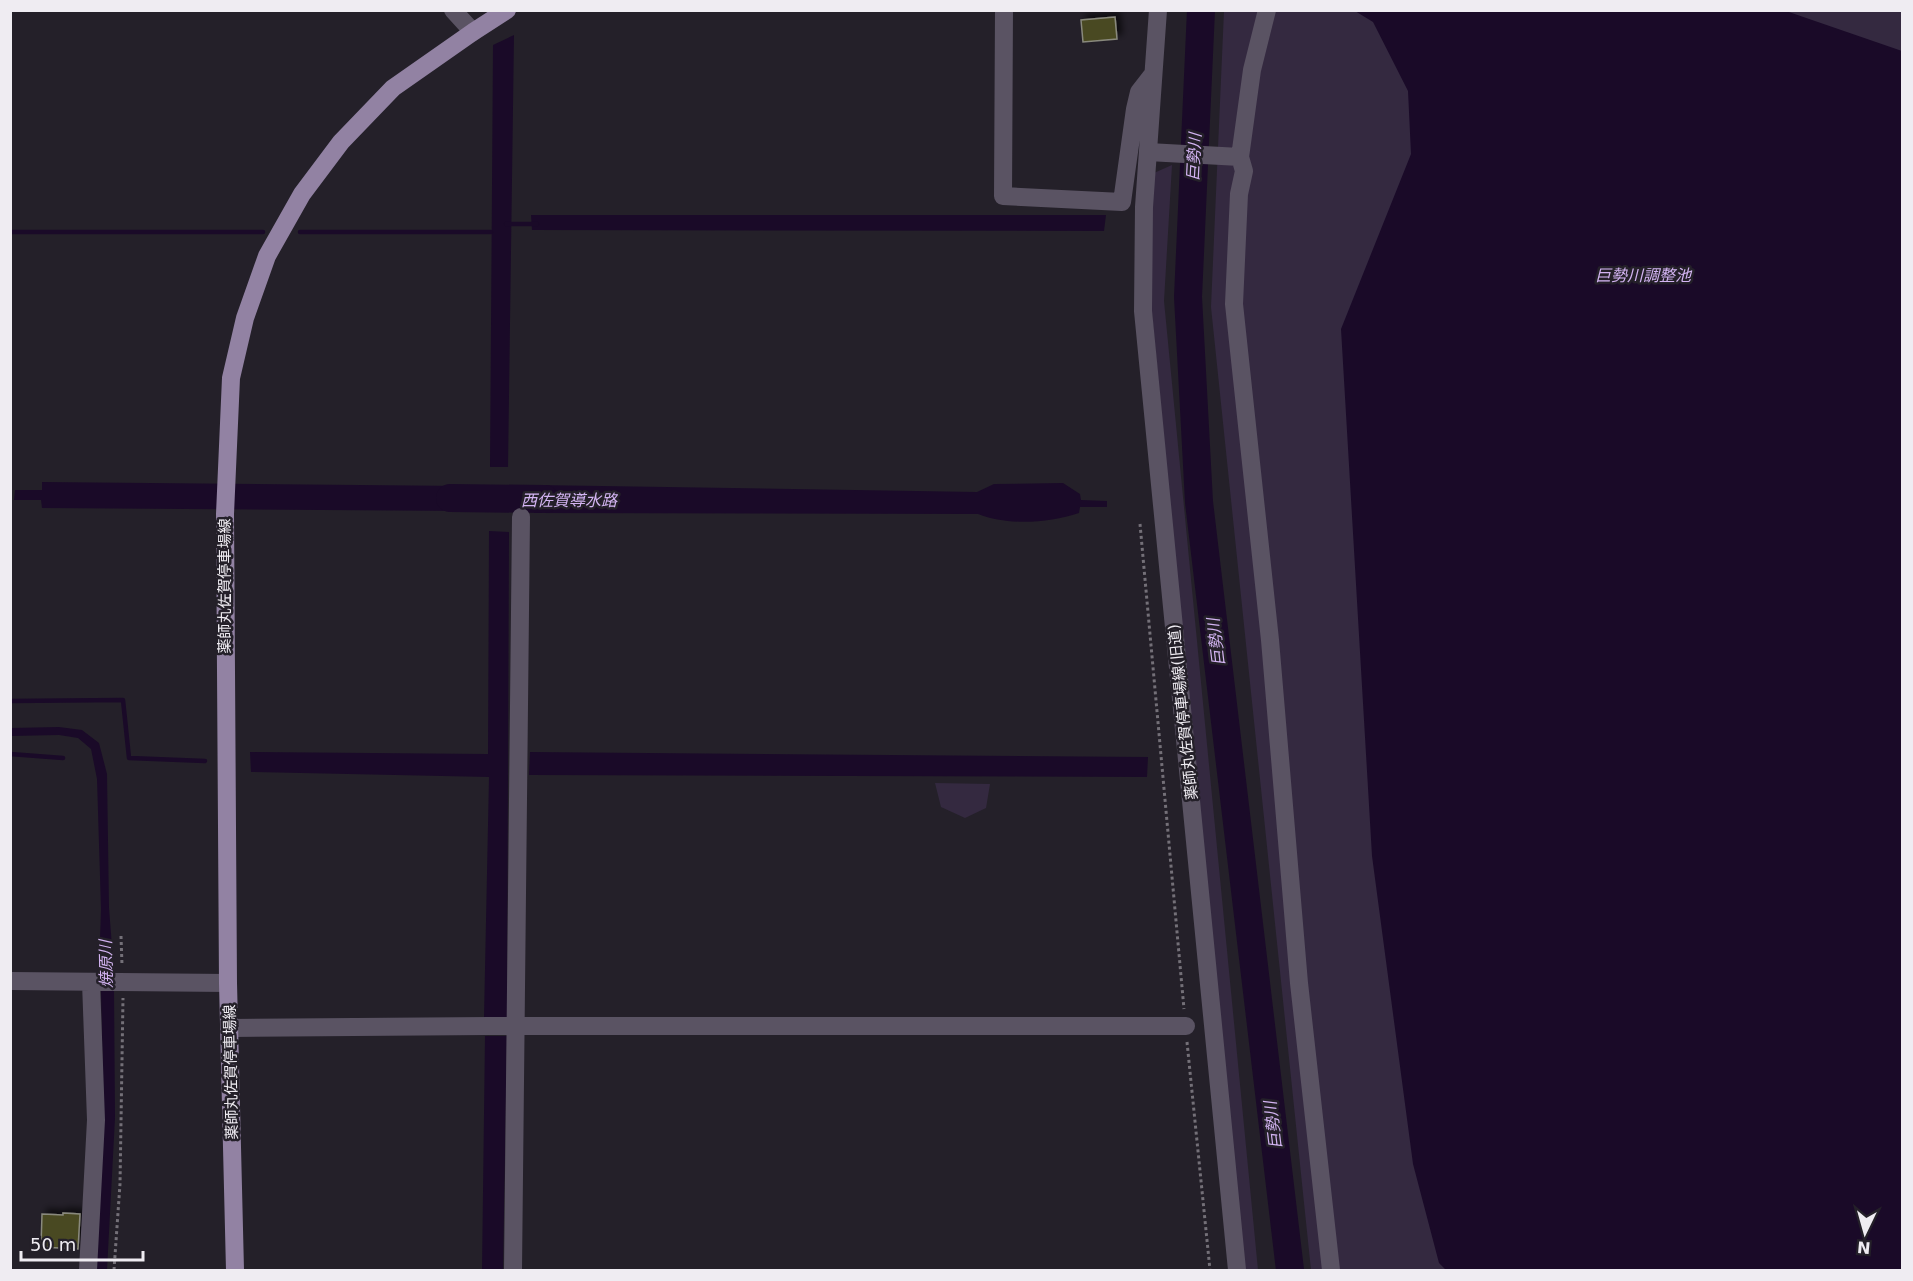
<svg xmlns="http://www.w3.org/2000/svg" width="1913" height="1281" viewBox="0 0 1913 1281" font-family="'DejaVu Sans','Noto Sans JP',sans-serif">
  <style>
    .green { fill: #342940 }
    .water { fill: #1a0a28 }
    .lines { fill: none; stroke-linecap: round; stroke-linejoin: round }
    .stream { stroke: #1a0a28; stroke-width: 4.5 }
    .river { stroke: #1a0a28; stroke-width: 28 }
    .building { fill: #4a4920; stroke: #89897d; stroke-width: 1.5; filter: url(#shadow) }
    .path { stroke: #747078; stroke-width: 3; stroke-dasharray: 3 3; stroke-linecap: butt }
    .minor { stroke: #5a5363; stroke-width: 18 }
    .major { stroke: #9282a3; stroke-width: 18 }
    .labels { text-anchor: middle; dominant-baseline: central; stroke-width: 5; stroke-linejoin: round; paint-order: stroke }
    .street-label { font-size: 15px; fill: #efecf2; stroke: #242029 }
    .water-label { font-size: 16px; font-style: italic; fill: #d3b4f2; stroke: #242029 }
  </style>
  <defs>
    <filter id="shadow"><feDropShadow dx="5" dy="-5" stdDeviation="3" flood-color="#0009"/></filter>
  </defs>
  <rect width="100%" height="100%" fill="#242029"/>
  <!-- green -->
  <path class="green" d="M1224,11h678v1259h-591l-100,-963z
    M1172,165l-8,136 94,969h-15l-95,-998 6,-99z
    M935,783l55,1 -4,24 -21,10 -24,-11z"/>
  <!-- water -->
  <path class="water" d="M1355,11h431l116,40v1219h-456l-7,-7 -26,-99 -41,-308 -31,-527 70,-175 -3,-63 -35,-69z
    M514,35l-6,432h-18l3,-422z
    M531,215h575l-2,16 -572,-1z
    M42,482l422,4v9h26v9h-26v7l-422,-3 -1,-8h-27l1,-10h27z
    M1063,483l17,11 1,6 26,1v6h-27l-1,6c-31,10 -70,13 -101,1l-444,-1v-10h-26v-9l26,-1 2,-8 441,7 17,-8z
    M489,531l20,1 -2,485h-23l5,-240 -238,-5 -1,-20 238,2z
    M59,727l23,3 17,13 8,31 2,134 5,64 -15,-1 2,-62 -4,-130 -6,-30 -13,-11 -19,-3 -48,1v-8z
    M530,752l618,5 -1,20 -618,-2z
    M114,990l1,128 -8,152h-11l8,-148 -3,-131z
    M485,1036h22l-4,234h-21z"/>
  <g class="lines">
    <!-- stream -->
    <path class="stream" d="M506,224h31
      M10,232h253
      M300,232h191
      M10,701l113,-1 6,58 76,3
      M10,754l53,4"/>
    <!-- river -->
    <path class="river" d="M1201,10l-13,287 11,205 91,768
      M450,498l95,1"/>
  </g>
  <!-- building -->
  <path class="building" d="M1115,17l2,22 -34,3 -2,-22z
    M63,1213l17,1 -2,35 -37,-2 1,-33 21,1z"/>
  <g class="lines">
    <!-- path -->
    <path class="path" d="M1140,524l44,485
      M121,936l1,29
      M1187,1042l23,228
      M114,1270l6,-86 3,-186"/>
    <!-- minor -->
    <path class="minor" d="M453,10l20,22
      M1004,10l-1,186 119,6 13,-93 4,-17 14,-18
      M1158,10l-14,197 -1,104 94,959
      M1267,10l-15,60 -12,87 4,14 -5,23 -5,110 36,336 29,343 32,287
      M1148,152l92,5
      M10,981l218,2
      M230,1028l259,-2h697
      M88,1270l8,-150 -5,-138
      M513,1270l8,-753"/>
    <!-- major -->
    <path class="major" d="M235,1270l-7,-287 -3,-469 6,-136 14,-60 22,-62 35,-62 39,-52 52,-54 80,-56 34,-22"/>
  </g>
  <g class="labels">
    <!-- street labels -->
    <g class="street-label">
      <text transform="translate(225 586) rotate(-90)">薬師丸佐賀停車場線</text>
      <text transform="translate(1183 712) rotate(-96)">薬師丸佐賀停車場線(旧道)</text>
      <text transform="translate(231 1072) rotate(-91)">薬師丸佐賀停車場線</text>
    </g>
    <!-- water labels -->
    <g class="water-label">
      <text transform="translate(1194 157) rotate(-87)">巨勢川</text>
      <text x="1643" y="275">巨勢川調整池</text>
      <text x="569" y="500">西佐賀導水路</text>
      <text transform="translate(1216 642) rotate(-97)">巨勢川</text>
      <text transform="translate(106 964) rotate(-91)">焼原川</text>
      <text transform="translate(1273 1125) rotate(-97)">巨勢川</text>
    </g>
  </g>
  <!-- border -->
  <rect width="1913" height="1281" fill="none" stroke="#efecf2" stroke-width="24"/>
  <!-- north arrow -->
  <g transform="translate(1865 1233) rotate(185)" stroke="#242029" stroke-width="4.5" paint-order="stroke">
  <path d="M0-4.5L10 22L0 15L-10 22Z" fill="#efecf2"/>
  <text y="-9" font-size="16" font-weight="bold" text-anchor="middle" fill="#efecf2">N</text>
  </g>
  <!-- scale -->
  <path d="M21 1251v9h122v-9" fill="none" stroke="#efecf2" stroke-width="3"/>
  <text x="30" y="1251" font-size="18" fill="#efecf2" stroke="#242029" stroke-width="4.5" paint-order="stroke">50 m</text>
</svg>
